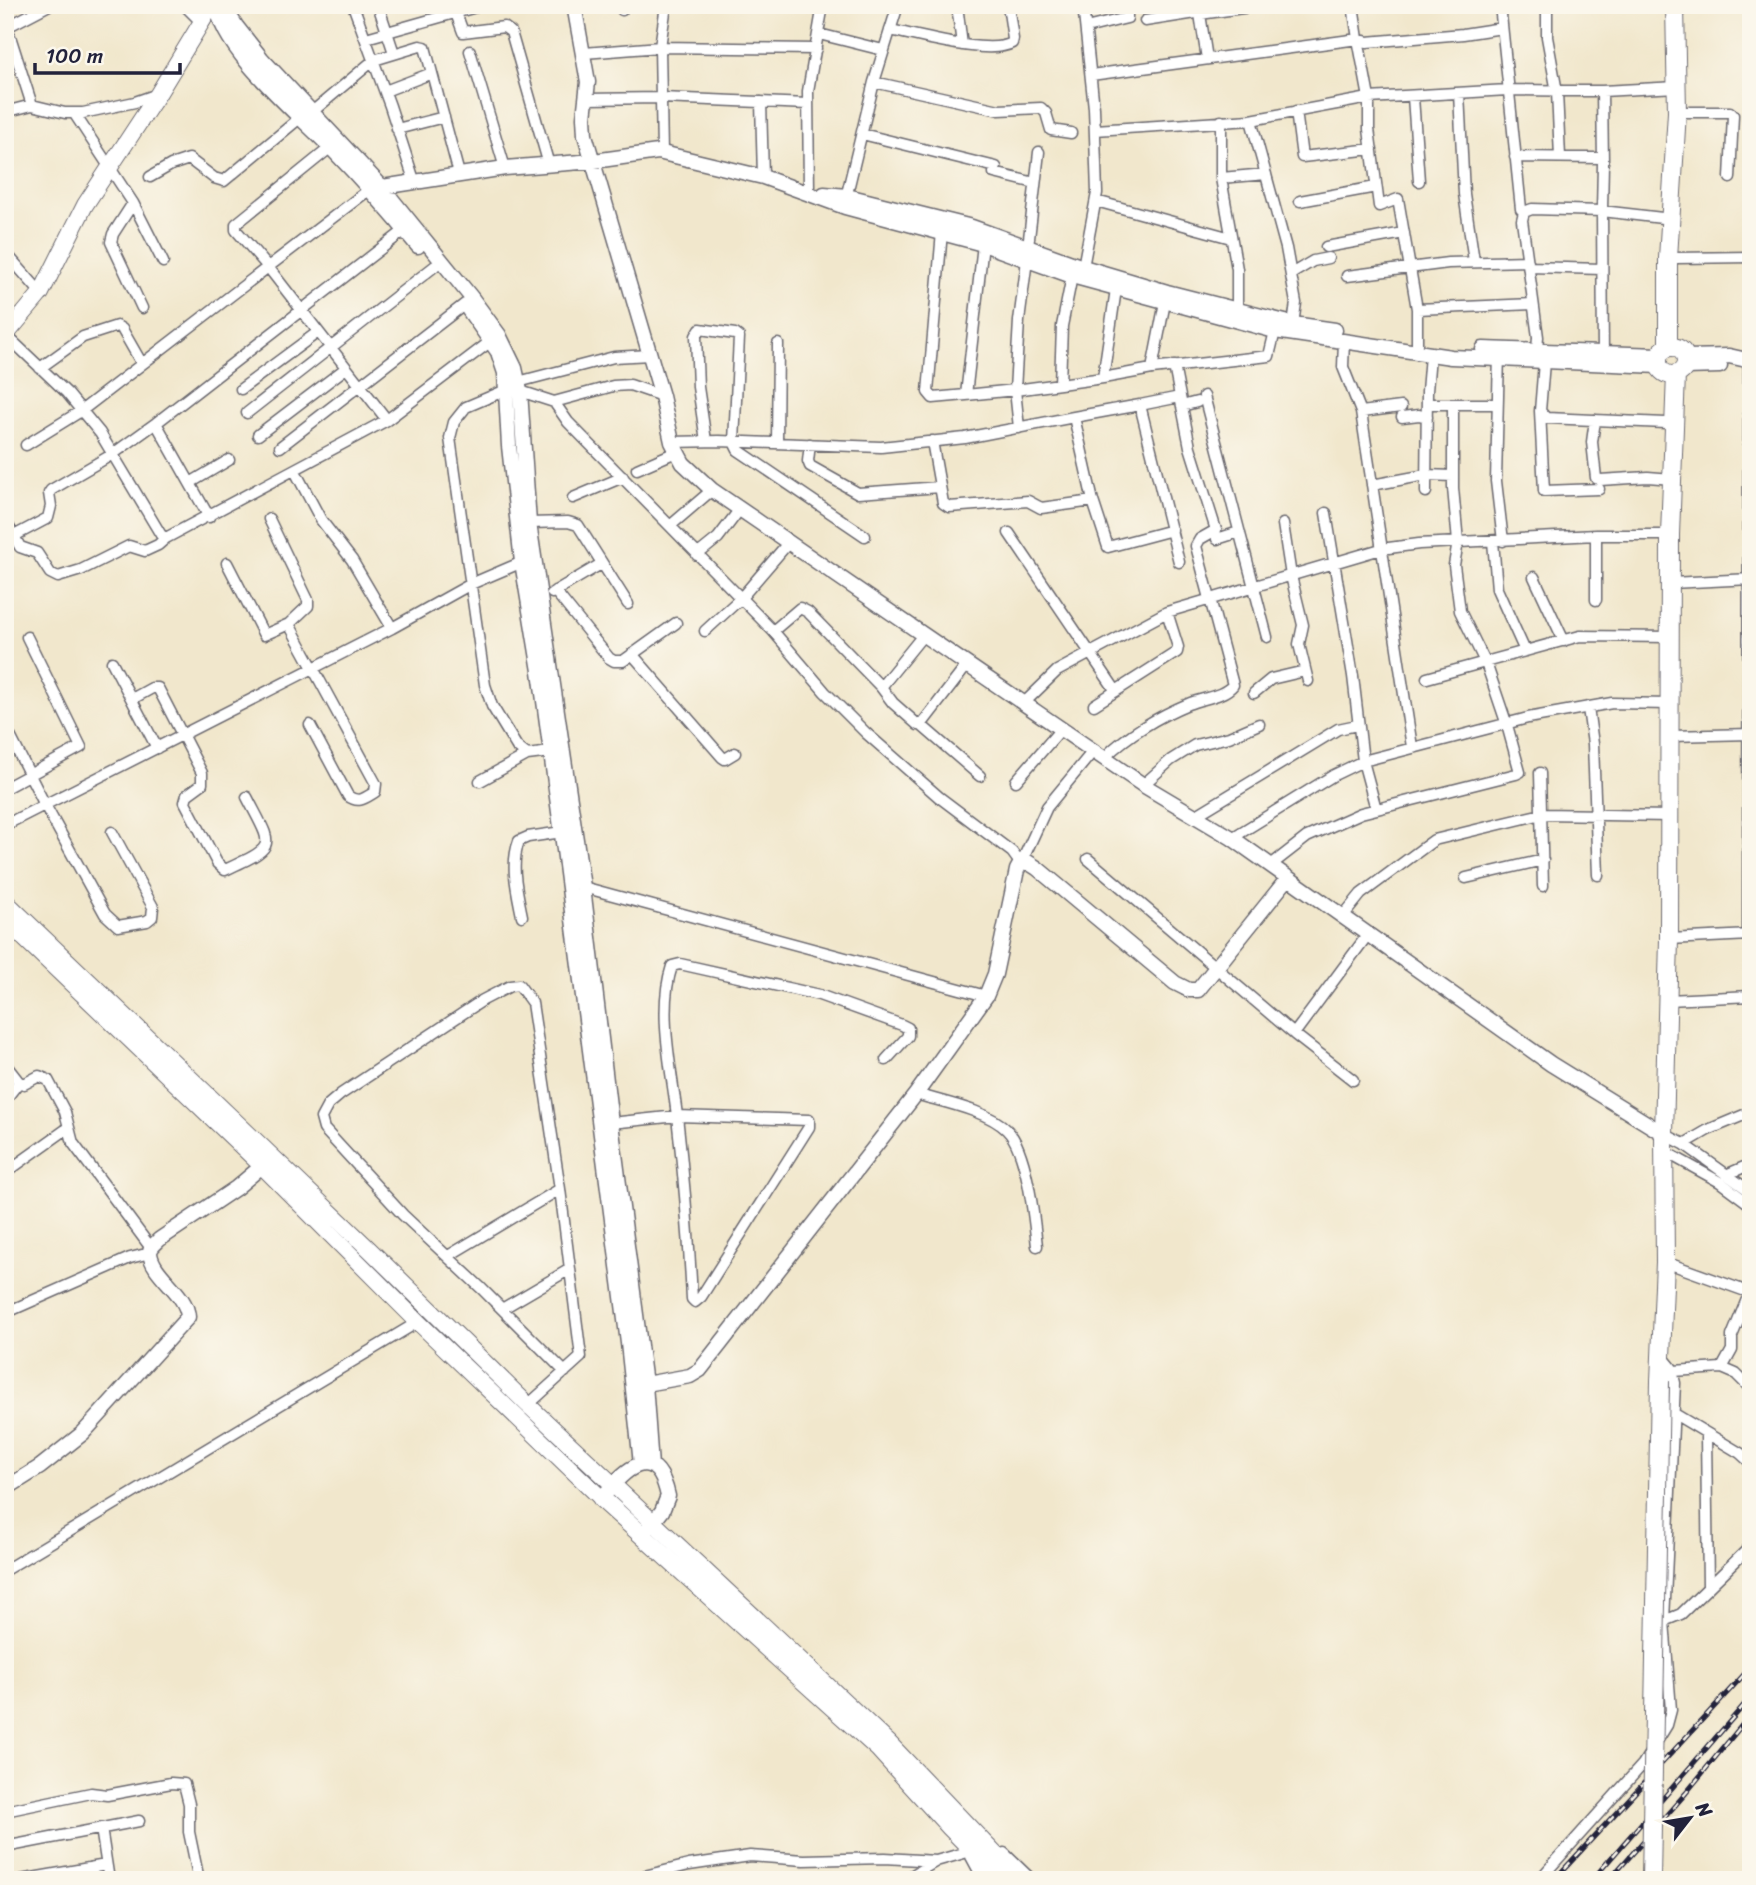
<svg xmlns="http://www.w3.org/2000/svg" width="1756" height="1885" viewBox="0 0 1756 1885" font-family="Sriracha,sans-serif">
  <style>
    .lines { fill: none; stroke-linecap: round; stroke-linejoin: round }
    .minor-casing { stroke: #6a676e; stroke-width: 13 }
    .tertiary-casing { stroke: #6a676e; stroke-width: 17 }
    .secondary-casing { stroke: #6a676e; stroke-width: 18 }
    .primary-casing { stroke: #6a676e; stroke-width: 20 }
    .minor { stroke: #fff; stroke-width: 10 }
    .tertiary { stroke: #fff; stroke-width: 14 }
    .secondary { stroke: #fff; stroke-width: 16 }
    .primary { stroke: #fff; stroke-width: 18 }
    .rail-casing { stroke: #22223b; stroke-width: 5 }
    .rail { stroke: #fbf7ec; stroke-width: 2.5; stroke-dasharray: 8; stroke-linecap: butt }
    .primary-bridge-casing { stroke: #6a676e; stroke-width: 20; stroke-linecap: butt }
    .primary-bridge { stroke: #fff; stroke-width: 18 }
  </style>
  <rect width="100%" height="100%" fill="#fbf7ec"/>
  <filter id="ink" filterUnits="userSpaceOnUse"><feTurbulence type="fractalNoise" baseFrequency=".0143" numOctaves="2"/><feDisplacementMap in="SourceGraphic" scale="14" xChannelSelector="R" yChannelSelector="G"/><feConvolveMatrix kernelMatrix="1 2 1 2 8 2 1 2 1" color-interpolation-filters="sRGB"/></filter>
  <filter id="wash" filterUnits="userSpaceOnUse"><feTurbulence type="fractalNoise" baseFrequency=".00686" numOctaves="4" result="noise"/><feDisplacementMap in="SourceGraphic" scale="28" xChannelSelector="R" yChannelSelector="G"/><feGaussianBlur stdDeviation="1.57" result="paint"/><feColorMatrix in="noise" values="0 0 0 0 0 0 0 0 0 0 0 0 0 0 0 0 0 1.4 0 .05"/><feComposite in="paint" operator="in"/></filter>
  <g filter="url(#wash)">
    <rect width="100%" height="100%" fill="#f1e7cc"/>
  </g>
  <g filter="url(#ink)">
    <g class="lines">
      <defs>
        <path id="minor" d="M353,5l37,101 24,74
          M378,5l16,48
          M453,5l10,27 41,-5 7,5 38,133
          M666,5l-6,42 156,2
          M957,5l5,40
          M1193,5l3,8 4,1 64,-9
          M1353,5l5,34 9,3 96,-8 39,-6
          M1500,5l21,204 3,3
          M1547,5v32l10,55 3,65
          M622,10l1,-5
          M1200,14l7,45
          M1145,21l51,-8
          M7,27l25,78
          M5,28l44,-23
          M1086,28l41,-10v-13
          M890,30c27,5 99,26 122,13l1,-4 -5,-34
          M819,34l64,16
          M366,38l117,-33
          M470,51l35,117
          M584,53l76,-6 2,106
          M1091,75l267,-36 11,59v31l10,77 19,-7 19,110v35
          M874,82l125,28 42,-2 5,5 5,17 20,3
          M385,91l47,-18
          M1459,93l5,101 10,67
          M1413,97l6,84
          M586,99l75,-1 147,6
          M761,102l2,75
          M1296,111l6,46 70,-8
          M5,112l27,-7 33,8h18l52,-11 23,-8
          M312,112l62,-52 46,-14 5,1 34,127
          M1677,112h53l3,3 -3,63
          M74,113l59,90 30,59
          M1221,121v57l16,91v41
          M397,129l47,-12
          M1095,130l156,-10
          M862,134l134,33
          M1515,157l88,1
          M994,173l41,10
          M150,177l21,-12 18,-6 25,19 10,3 77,-64
          M1221,178l45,-4
          M370,189l-102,78 119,153
          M809,192l-1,-101 15,-86
          M1096,201l135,37
          M1300,201l76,-14
          M845,202l29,-120 24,-77
          M133,203l-20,31 -2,8 31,66
          M942,232l-14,160 5,6 33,-3
          M983,244l-17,151 49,-5 4,38
          M1028,247l11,-95
          M1326,247l78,-14
          M5,252l36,41
          M1676,258l75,-1
          M1027,260l-8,61 -4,69 45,-6
          M1083,267l14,-74 -3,-85 -11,-103
          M1529,267l73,2
          M1291,274l22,-13 15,-3
          M1072,276l-10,50 -2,58 43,-6
          M1347,276l101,-13 80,-2
          M1116,289l-13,89 49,-9 13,-67
          M1417,309l116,-5
          M1293,324l3,-21 -10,-55 -35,-128 118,-22 139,-8 94,1 75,-4
          M6,335l61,58 33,40 61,102 5,3 221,-118 104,-79
          M1344,341l-1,26 18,45 51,335
          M1537,351l1,-14 -16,-117 2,-8 8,-3 70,2 1,-48 -1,-72
          M1499,353l-3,128 7,60
          M1603,358l-1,-147 69,8
          M1544,362l-4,49 6,7 120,5
          M40,368l43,-31 34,-11 5,3 20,35
          M1152,369l117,-13 6,-25
          M518,382l96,-25 36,-2
          M241,389l77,-57
          M1204,396l63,241
          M554,402l14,20 205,209 52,61 41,41 73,64 73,55 8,11
          M1427,404h70
          M1182,406l15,-4
          M1540,411l4,80 55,-2
          M1361,412l40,-5
          M247,413l188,-147
          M1074,417l66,-12
          M1402,417l17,-2 8,2
          M1595,420l-3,22 4,36 4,2 48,-3 24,2
          M156,423l53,94
          M258,435l88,-67
          M706,441l-8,-54 -2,-51 4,-7 35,5 4,3 -5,105 4,8 127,86
          M932,441l11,62 6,4 79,-6 13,7 52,-7
          M672,442l47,-1 162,6 84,-9 109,-21 19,84 15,46 64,-17
          M777,443l1,-99
          M810,444l-2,17 2,5 48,27 82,-6
          M26,445l55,-34 187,-144 -32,-37v-6l95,-77
          M280,447l185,-143
          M637,469l39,-17
          M295,471l26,49 31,40 40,68
          M190,483l39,-23
          M1372,485l54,-10 27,1
          M1426,492l1,-101 3,-36
          M573,498l50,-21
          M1326,513l27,163 10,85 13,48
          M269,519l39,81v6l-19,18 87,160 -1,8c-10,6 -16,12 -27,4l-38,-71
          M5,520l15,27 17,6 13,20 8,4 23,-7 48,-24 16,5 13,-6 8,-7
          M529,523l39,-1 10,3 50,79
          M1283,524l8,52 12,49 -4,19 9,37
          M670,526l42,-36
          M1009,533l107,158
          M1596,535v65
          M14,536l34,-18 3,-12 -2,-13 2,-3 62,-36 43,-31 249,-193
          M1217,539l22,-7
          M1493,541l4,48 28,62
          M697,555l21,-17 22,-29
          M1179,562l-39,-157 40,-8
          M227,563l37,72 25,-11
          M1534,577l30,64
          M1671,583l80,-4
          M555,591l54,67 5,3h9l53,-38
          M552,593l49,-29
          M705,631l36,-33 48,-56
          M773,631l27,-23 8,4 73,75 12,16 25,22h3l47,-61
          M632,654l90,103 3,2 10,-6
          M112,662l45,86
          M1427,678l153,-42 91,1
          M881,687l43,-53
          M1254,693l17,-14 34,-8
          M132,699l20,-11h6l44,85v11l-15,11 -2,7 32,61 8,7c54,-25 48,-22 22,-73
          M1023,704l34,-33 110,-59 214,-63 38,-5 177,-9h74
          M1094,705l83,-53 1,-5 -11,-35
          M1588,708l5,36 5,131
          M921,725l59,51
          M5,726l40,79 60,109 13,12 29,-5 5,-4 1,-10 -41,-75
          M1671,736l80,-2
          M551,752l-24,3 -10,-8 -25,-41 -7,-21 -35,-247 4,-16 12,-15 40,-17 14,1 34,11 59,-16 17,-1 32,11
          M1105,757c22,-22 54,-41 83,-53 14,-6 35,-7 45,-19l-37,-139 4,-7 16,-9 -26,-83 -16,-81
          M1540,773l3,113
          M480,781l47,-26
          M1016,781l45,-52
          M1143,785l28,-25 24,-15 34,-8 30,-13
          M5,788l76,-41 -54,-110
          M1195,816l143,-87 19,-4
          M5,825l387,-197 79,-44 56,-24
          M1232,838l102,-63 29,-14 165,-43 84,-15 58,1
          M1088,859l206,175 75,-101
          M1022,861l25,-54 47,-57
          M1271,865l36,-28 54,-24 155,-39 4,-2 -13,-47 -20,-59 -27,-55 -6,-46 4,-23 -5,-54v-84
          M1466,878l77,-18
          M583,887l403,109
          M1344,915l17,-21 73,-54 108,-26 128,2
          M522,916c-5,-25 -12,-51 -3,-75l9,-4 34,-5
          M1748,934l1,-573
          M1669,939l82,-4
          M1668,1000l83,-4
          M1294,1034l59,46
          M5,1064l14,18 5,2 15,-8 9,4 17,32 8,31 78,105
          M916,1094c26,8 71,16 91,36 20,19 27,88 30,116
          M5,1100l14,-18
          M611,1123l66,-7 132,4v7l-108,170 -6,5 -3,-3c-3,-61 -8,-122 -15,-183 -5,-45 -20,-105 -5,-150l8,-2 139,31 83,30 6,3v8l-22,24
          M1664,1134l20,10 67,48
          M1684,1144l24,-14 43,-18
          M1664,1151l56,31 31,23
          M5,1173l63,-45
          M1728,1174l23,-10
          M448,1256l112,-67
          M1665,1262l86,31
          M502,1309l68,-40
          M5,1313l125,-55 20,-5
          M1722,1368l10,-18v-14l18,-44
          M1673,1371l49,-3 14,6 15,15
          M528,1405l53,-48 -21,-168 -28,-186 -13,-18 -9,1 -27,14 -142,94 -13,11 -7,13 3,11 79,86 78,73 84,84
          M1673,1413l67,40 11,10
          M1706,1435l2,152
          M5,1570l413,-248
          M1664,1621l17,-7 70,-68
          M5,1811l86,-18 16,2 64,-12 13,1 5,20v28l10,48
          M101,1828l8,52
          M5,1847l134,-26
          M1004,1853l28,27
          M5,1879v1
          M21,1880l85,-15
          M628,1880l61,-15 61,-9 54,4 81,-2 51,3 35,-10
          M904,1880l31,-18
          M1539,1880l104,-116 24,-39 4,-15 -7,-89 11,-238 -4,-16 -10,-12"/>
        <path id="tertiary" d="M187,5l16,16
          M217,5c3,45 85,112 116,145 30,31 58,63 85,96
          M228,5l3,13 5,8 26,33 119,127 90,111 28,38 16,33 5,23 9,132 54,364 28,236 34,261 6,82
          M574,5l14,77 -4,35 1,18 77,261 10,46 11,21 29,27 431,295 89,53 319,226 113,70
          M376,188l129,-20 89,-7 64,-9 105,25 82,30 138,37 89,32 203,55 176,26 208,9
          M824,194l23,2 125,31 111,40 84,25 126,32 42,6
          M468,309l30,43 7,21 4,73 13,116 18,109 23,171 65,501 13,121
          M1483,349l176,6
          M1686,357l43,-1 22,5
          M1685,367l35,-1
          M645,1384l45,-8 10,-6 216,-276 70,-98 9,-22 22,-104 5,-9h4l11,7 138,115 14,7h9l90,-112
          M5,1489l35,-22 43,-34 105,-116c-1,-24 -36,-42 -38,-64 0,-6 6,-10 10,-14l76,-51 26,-22
          M607,1492c23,-29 50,-46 61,4l-6,15 -16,20
          M973,1856l13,24"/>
        <path id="secondary" d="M5,336l36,-43 44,-88 73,-111 54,-89
          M5,901l364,348 159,156 360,337 132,138
          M5,920l257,246 156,156 184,177"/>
        <path id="primary" d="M1658 361a14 14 0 1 1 28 0a14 14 0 1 1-28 0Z
          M1668,347v-89l9,-146 -2,-107
          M1660,1381l5,-119 -1,-128 5,-195 1,-404 6,-161
          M602,1499l276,249 72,79 52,53"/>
      </defs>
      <!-- minor casing -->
      <use href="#minor" class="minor-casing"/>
      <!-- tertiary casing -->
      <use href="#tertiary" class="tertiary-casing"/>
      <!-- secondary casing -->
      <use href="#secondary" class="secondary-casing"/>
      <!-- primary casing -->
      <use href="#primary" class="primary-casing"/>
      <!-- minor -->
      <use href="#minor" class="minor"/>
      <!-- tertiary -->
      <use href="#tertiary" class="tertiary"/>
      <!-- secondary -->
      <use href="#secondary" class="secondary"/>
      <!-- primary -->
      <use href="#primary" class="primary"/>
      <defs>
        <path id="rail" d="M1554,1880l197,-213
          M1592,1880l159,-183
          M1609,1880l77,-87 65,-79"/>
      </defs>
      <!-- rail casing -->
      <use href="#rail" class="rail-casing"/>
      <!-- rail -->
      <use href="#rail" class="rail"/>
      <defs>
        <path id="primary-bridge" d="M1651,1880l9,-499"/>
      </defs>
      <!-- primary-bridge casing -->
      <use href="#primary-bridge" class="primary-bridge-casing"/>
      <!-- primary-bridge -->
      <use href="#primary-bridge" class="primary-bridge"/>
    </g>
  </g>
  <!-- margin -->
  <rect width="1756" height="1885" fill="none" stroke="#fbf7ec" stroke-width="28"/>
  <!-- north arrow -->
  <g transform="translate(1690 1818) rotate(59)" stroke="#fbf7ec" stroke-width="5" paint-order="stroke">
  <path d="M0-5L12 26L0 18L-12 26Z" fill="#22223b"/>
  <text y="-10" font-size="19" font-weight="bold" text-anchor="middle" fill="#22223b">N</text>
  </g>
  <!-- scale -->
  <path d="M35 63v10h145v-10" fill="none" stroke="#22223b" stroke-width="3.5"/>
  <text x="46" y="63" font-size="21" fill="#22223b" stroke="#fbf7ec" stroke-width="5" paint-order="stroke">100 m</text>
</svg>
